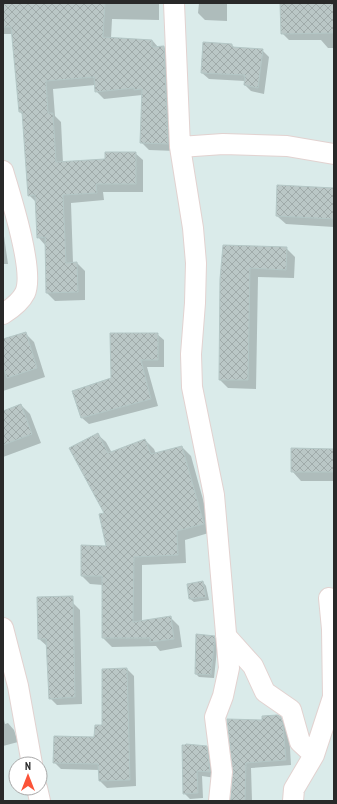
<svg xmlns="http://www.w3.org/2000/svg" width="337" height="804" viewBox="0 0 337 804" font-family="'PT Sans Narrow',sans-serif">
  <style>
    .shadow { fill: #0003 }
    .building { fill: url(#building-cross-hatch); stroke: #b4c7c6 }
    .lines { fill: none; stroke-linecap: round; stroke-linejoin: round }
    .minor-casing { stroke: #e2d2d0; stroke-width: 22 }
    .minor { stroke: #fff; stroke-width: 20 }
  </style>
  <defs>
    <pattern id="building-cross-hatch" width="8" height="8" patternUnits="userSpaceOnUse"><rect width="8" height="8" fill="#bac7c6"/><path d="M0 0l8 8M0 8l8-8" fill="none" stroke="#a0abaa"/></pattern>
  </defs>
  <rect width="100%" height="100%" fill="#daebea"/>
  <!-- shadow -->
  <path class="shadow" d="M3,3h156v17l-47,-1 -1,19 41,2 6,7h6l8,8 4,96 -27,-1 -8,-8 1,-47 -38,4 -8,-8 -1,-6 -42,4 2,27 6,6 2,41 43,-3 29,-7 8,7v32h-40l1,8 -33,3 2,60h4l8,8v29l-30,1 -8,-8 -2,-48 -7,-8 -2,-35 -7,-7 -6,-80 -3,-3 -8,-78h-9z
    M199,3h28v18l-22,-1 -7,-7z
    M321,3h13v45h-6l-7,-8h-32l-7,-7z
    M232,45l3,3 27,2 7,7 -5,37 -13,-3 -6,-6v-4l-36,-2 -7,-6z
    M334,189v38l-48,-3 -9,-8z
    M3,229l5,35h-5z
    M286,248l9,9 -1,21 -36,-1 -2,112 -28,-1 -8,-8 1,-101z
    M25,333l9,9 11,35 -42,14v-51z
    M157,334l7,6v27h-17l11,39 -69,18 -7,-6 30,-40z
    M21,405l9,9 11,29 -38,14v-45z
    M97,434l9,8 6,11 33,-13 9,9 2,5 26,-7 9,9 21,76 -27,8 1,23 -44,2v57l28,-5 9,9 3,21 -22,4 -4,-5 -44,1 -9,-9v-53l-13,-1 -8,-8 26,-29z
    M334,450v31h-33l-9,-10z
    M203,582l3,4 3,14 -15,2 -4,-3 -2,-14z
    M73,603l7,7 2,94 -25,1 -7,-7 -3,-52 -8,-7z
    M214,637l4,3 -4,38 -15,-1 -3,-3z
    M127,669l7,7 2,110 -29,2 -7,-7v-11l-39,-1 -7,-7 41,-24 8,-12z
    M3,715l2,9 3,-1 6,7 4,12 -15,4z
    M280,718l7,6 2,8 2,33 -40,3 1,33h-22l4,-30 29,-50z
    M207,747l5,5 4,26 -14,-2 1,22 -13,1 -6,-6z"/>
  <!-- building -->
  <path class="building" d="M3,3h102l-2,34 49,3v7l12,-1 4,98 -28,-1 2,-54 -8,1v-2l-39,4 -1,-15 -48,4 2,32h5l3,49 49,-3v-7h31v32h-40l1,9 -34,2 3,68 11,-1 1,30 -32,1 -1,-56 -8,1 -2,-43 -7,1 -6,-84h-3l-8,-85h-8z
    M280,3h54v30l-53,1z
    M203,42l29,2v3l31,2 -5,39 -14,-3 1,-10 -44,-2z
    M277,185l57,3v31l-58,-3z
    M223,245l64,2 -1,23 -36,-2 -2,112h-29l1,-101z
    M26,332l11,36 -30,10 -4,-12v-27z
    M110,333h48v27h-17l10,39 -70,19 -9,-27 39,-13z
    M21,404l11,30 -29,11v-34z
    M98,433l10,20 37,-14 6,15 31,-8 22,78 -27,7 1,24 -44,2 -1,65 38,-6 3,23 -24,3v-4h-48v-62h-21v-31l25,1 -7,-32 5,-1 -35,-65z
    M291,448l43,1v23h-43z
    M203,581l3,16 -17,2 -2,-15z
    M73,596l2,101 -26,2 -3,-60h-8l-1,-42z
    M196,634l19,2 -4,39 -16,-1z
    M127,668l3,112 -31,1 -1,-17 -45,-1 1,-27 40,1 1,-12h7v-56z
    M278,715l3,2 2,8 3,35 -40,3 -1,38h-14l2,-30 -6,-52 35,1v-4z
    M186,744l21,2 3,26 -13,-1 1,22 -15,1 -1,-49h3z"/>
  <g class="lines">
    <defs>
      <path id="minor" d="M174,3l6,144 13,81 3,35 -1,40 -4,51 1,33 22,108 15,173 -6,28 -8,21 7,55 -3,29
        M180,147l43,-3 64,2 47,8
        M3,171c7,23 32,101 22,122 -4,8 -14,16 -22,21
        M3,628l15,58 14,78
        M226,636l27,30 12,26 26,18 9,32 14,13
        M37,788l3,13
        M293,801l1,-12 20,-34 19,-58 -1,-68 -3,-31"/>
    </defs>
    <!-- minor casing -->
    <use href="#minor" class="minor-casing"/>
    <!-- minor -->
    <use href="#minor" class="minor"/>
  </g>
  <!-- border -->
  <rect width="337" height="804" fill="none" stroke="#292929" stroke-width="8"/>
  <!-- north arrow -->
  <g transform="translate(28 776)"><circle r="19" fill="#ffffff" stroke="#a9a9a9"/>
  <path d="M0-3L7 15L0 10L-7 15Z" fill="#fb5338"/>
  <text y="-6" font-size="11" font-weight="bold" text-anchor="middle" fill="#292929">N</text>
  </g>
</svg>
